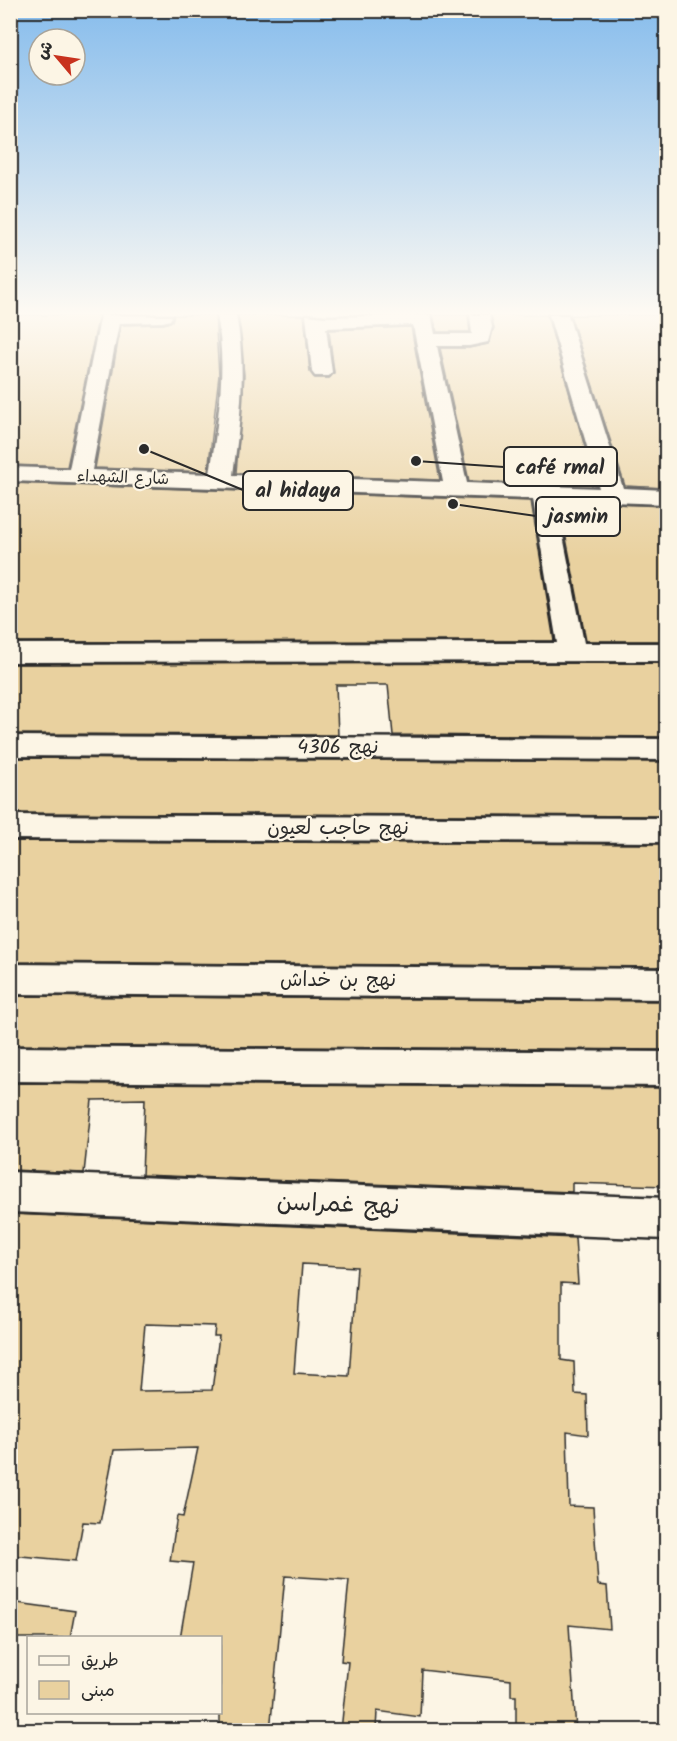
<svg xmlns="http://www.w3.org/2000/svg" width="677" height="1741" viewBox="0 0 677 1741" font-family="Kalam,'Playpen Sans Arabic',sans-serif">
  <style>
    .building { fill: #e9d19f; stroke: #2b2b2b; stroke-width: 1.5; fill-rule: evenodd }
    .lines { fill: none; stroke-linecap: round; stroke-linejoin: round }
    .minor-casing { stroke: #2b2b2b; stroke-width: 5 }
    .minor { fill: #fcf5e5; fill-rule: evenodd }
    .labels { text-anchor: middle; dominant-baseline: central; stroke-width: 4.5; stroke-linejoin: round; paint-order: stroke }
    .far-street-label { font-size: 16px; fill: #2b2b2b; stroke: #fcf5e5 }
    .street-label { font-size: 20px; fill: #2b2b2b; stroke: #fcf5e5 }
    .near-street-label { font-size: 24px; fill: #2b2b2b; stroke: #fcf5e5 }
    .leader { fill: none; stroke: #2b2b2b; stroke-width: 2 }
    .callout-dot { fill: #2b2b2b; stroke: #fcf5e5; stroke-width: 2 }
    .callout { fill: #fcf5e5; stroke: #2b2b2b; stroke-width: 2 }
    .callout-label { font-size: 21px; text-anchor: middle; font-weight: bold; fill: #2b2b2b }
  </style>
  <rect width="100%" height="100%" fill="#fcf5e5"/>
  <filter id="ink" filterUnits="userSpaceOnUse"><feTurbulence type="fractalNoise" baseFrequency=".0167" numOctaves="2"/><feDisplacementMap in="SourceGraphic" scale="12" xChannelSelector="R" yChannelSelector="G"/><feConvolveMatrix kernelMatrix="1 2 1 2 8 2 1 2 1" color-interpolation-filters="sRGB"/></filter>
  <g filter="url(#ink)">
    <!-- building -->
    <path class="building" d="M10,315h89l-32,152 -57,-2z
      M174,315h41l4,60 -11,97 -113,-4 26,-143 43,-1 8,-3z
      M238,315h66l6,57 5,6h14l5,-5 -5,-43 82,-3 29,153 -204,-7 8,-98z
      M433,315h35l2,17h-33z
      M491,315h56l49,171 -127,-5 -29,-133h29l19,-4 6,-16z
      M570,315h90l6,13v160l-41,-2z
      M10,483l521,18 23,140 -544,1z
      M559,502l107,4v135h-80z
      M666,663v74l-273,-2 -5,-50h-52l2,50 -328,-1v-70z
      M10,758l656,4v54l-656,-3z
      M10,841l656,3v123l-656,-5z
      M10,996l656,5v49l-656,-5z
      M10,1083l656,5v98l-94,-3v9l-430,-17 3,-76 -53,1 -8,73 -74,-3z
      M10,1214l565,24 3,46 -17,-1v77l13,2 1,32 12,1 1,40 -21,-3 2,74 24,1 5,78 9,1 3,43 -41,-4 7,106h-60v-35h-5v-16l-89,-10 -2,47 -43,-6 -1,20h-35l7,-69 -7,-1 8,-81 -64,-4 -15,155h-50v-93h-40l13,-75 -23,-2 7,-45 6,1 15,-69 -84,2 -14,73 -17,-1 -7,39 -66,-6zM302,1264l55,3 -8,109 -55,-3zM145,1324l70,2 -1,10h5l-7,54 -73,1z
      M10,1602l65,9 -5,27h-60z"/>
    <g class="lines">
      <defs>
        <path id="minor" d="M101,315l71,1 -2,4 -7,2 -44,1 -27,147 118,4c8,-54 17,-105 7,-159h19c11,54 4,106 -3,160l210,7 -30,-157 -87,3 6,44 -3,4h-14l-3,-4 -6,-57 19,2 106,-2 4,19h37l-2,-19h19l3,12 -4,15 -19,4h-32l30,137 132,5 -50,-173h19l55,173 43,2v14l-110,-4 28,143h82v18l-656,1v-18l547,-1 -24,-144 -523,-18v-14l59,2z
          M10,736l656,3v21l-656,-4z
          M10,815l656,3v24l-656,-3z
          M10,964l656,5v30l-656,-5z
          M10,1047l656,5v34l-656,-5z
          M10,1172l656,26v41l-656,-27z"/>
      </defs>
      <!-- minor casing -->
      <use href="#minor" class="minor-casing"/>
      <!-- minor -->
      <use href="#minor" class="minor"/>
    </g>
  </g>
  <!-- sky -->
  <linearGradient id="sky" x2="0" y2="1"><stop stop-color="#86bcec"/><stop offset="0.56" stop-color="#fefaf3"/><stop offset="1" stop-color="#fefaf3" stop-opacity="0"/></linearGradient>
  <rect width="677" height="559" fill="url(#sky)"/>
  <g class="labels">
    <!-- far-street labels -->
    <g class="far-street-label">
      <text transform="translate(123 478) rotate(2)">شارع الشهداء</text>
    </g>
    <!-- street labels -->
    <g class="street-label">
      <text x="338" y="748">نهج 4306</text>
      <text x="338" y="829">نهج حاجب لعيون</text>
      <text x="338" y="981">نهج بن خداش</text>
    </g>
    <!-- near-street labels -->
    <g class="near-street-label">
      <text transform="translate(338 1205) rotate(2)">نهج غمراسن</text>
    </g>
  </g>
  <!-- callouts -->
  <path class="leader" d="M416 461L504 467M144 449L243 490M453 504L536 516"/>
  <g class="callout-dot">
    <circle cx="416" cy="461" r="6"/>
    <circle cx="144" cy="449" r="6"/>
    <circle cx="453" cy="504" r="6"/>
  </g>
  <g class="callout">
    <rect x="504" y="447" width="113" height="39" rx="6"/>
    <rect x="243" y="471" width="110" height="39" rx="6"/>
    <rect x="536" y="497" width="84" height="39" rx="6"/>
  </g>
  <g class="callout-label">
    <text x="560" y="474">café rmal</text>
    <text x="298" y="497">al hidaya</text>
    <text x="578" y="523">jasmin</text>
  </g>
  <!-- margin -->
  <rect width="677" height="1741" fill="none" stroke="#fcf5e5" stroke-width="36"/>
  <rect x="18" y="18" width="641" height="1705" fill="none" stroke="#2b2b2b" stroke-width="2" filter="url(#ink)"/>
  <!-- legend -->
  <rect x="27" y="1636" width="195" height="78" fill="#fcf5e5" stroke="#a8a49b" stroke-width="1.5"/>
  <rect x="39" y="1656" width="30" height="9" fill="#fcf5e5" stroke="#a8a49b" stroke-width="1.5"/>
  <text x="81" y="1666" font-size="18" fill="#2b2b2b">طريق</text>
  <rect x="39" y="1681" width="30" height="18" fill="#e9d19f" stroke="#a8a49b" stroke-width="1.5"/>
  <text x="81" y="1696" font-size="18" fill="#2b2b2b">مبنى</text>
  <!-- north arrow -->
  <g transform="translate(57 57) rotate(299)"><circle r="28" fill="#fcf5e5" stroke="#a8a49b" stroke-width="1.5"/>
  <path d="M0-4.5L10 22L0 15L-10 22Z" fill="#c8321e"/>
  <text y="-9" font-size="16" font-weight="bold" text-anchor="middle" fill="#2b2b2b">ش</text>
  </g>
</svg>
